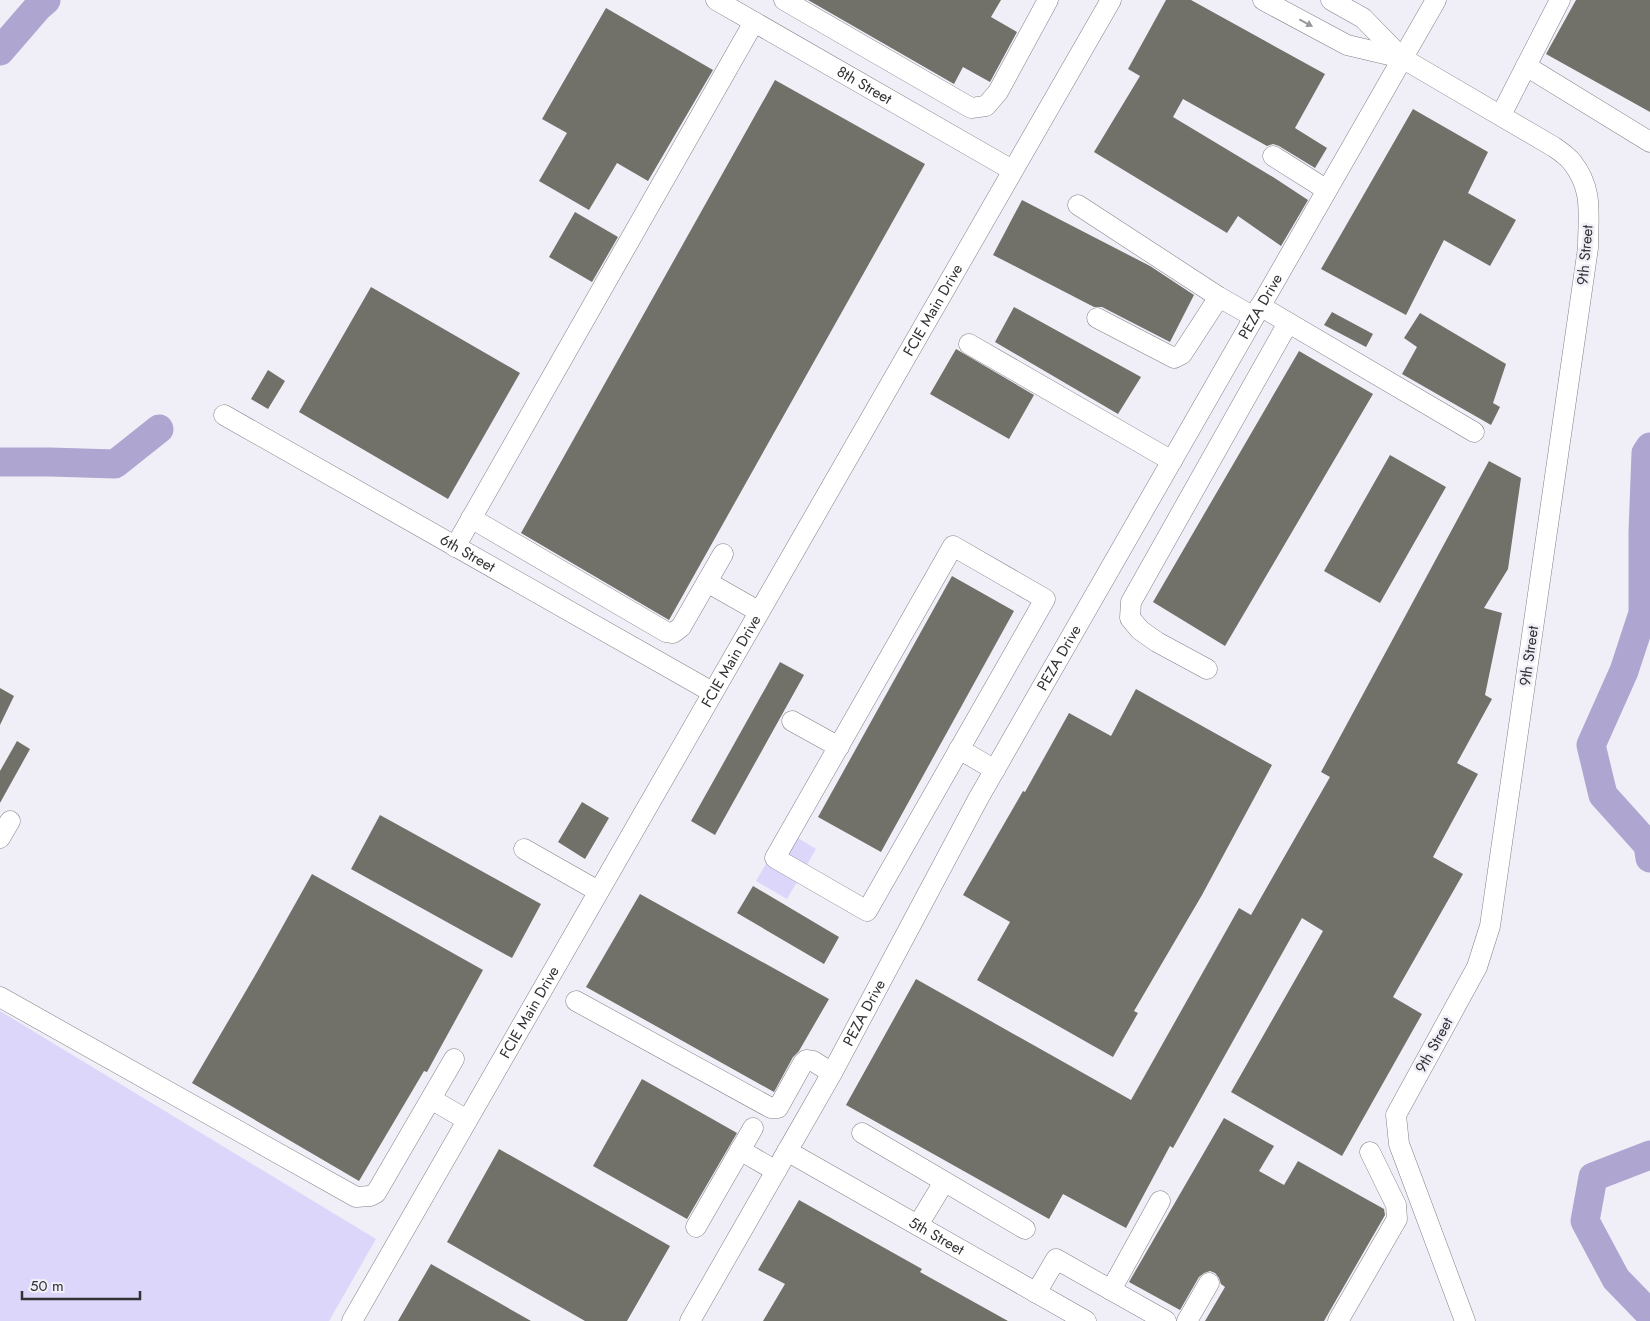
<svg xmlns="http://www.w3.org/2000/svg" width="1650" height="1321" viewBox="0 0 1650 1321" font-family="Jost,sans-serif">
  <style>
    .green { fill: #ddd6fb }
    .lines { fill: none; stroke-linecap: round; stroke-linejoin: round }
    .river { stroke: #aea5d1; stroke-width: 29 }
    .building { fill: #717169 }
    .minor-casing { stroke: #817f87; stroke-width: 21 }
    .minor { stroke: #fff; stroke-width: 20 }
    .oneway { fill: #98989a }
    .labels { text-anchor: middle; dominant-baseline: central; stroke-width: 5; stroke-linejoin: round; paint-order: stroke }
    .street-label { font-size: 15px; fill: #323134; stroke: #f0eff8 }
  </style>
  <rect width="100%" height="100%" fill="#f0eff8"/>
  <!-- green -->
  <path class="green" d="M785,830l31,19 -29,50 -31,-18z
    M0,1011l376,228 -47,82h-329z"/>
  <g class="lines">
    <!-- river -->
    <path class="river" d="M0,51l38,-44 8,-7
      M1650,447l-4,6 -3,79v81l-19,58 -33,74 12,50 45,50 2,13
      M0,462h50l65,2 44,-35
      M1650,1155l-57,22 -8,44 31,58 34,35"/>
  </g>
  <!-- building -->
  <path class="building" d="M808,0h193l-10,17 26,15 -27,50 -27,-15 -9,17z
    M1166,0h25l134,74 -30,54 32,20 -12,20 -36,-22 -6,-2 -6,2 -84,-47 -10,18 100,60 35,23 -27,46 -43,-30 -11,17 -133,-81 46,-76 -12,-7z
    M1576,0h74v112l-104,-58z
    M606,8l107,62 -65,111 -31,-18 -28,47 -50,-29 28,-48 -25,-14z
    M775,80l150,84 -256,456 -148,-87z
    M1413,109l75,43 -20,41 48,27 -26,46 -46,-26 -38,75 -85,-46z
    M1022,200l128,66 44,29 -24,47 -68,-35h-8l-101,-52z
    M575,212l43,25 -26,45 -43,-25z
    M371,287l149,86 -72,126 -149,-87z
    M1014,307l127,70 -23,37 -123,-72z
    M1332,312l41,22 -7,13 -42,-22z
    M1420,313l86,51 -13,39 7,4 -9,18 -89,-51 15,-27 -13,-9z
    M956,349l78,46 -25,44 -79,-45z
    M1299,351l74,43 -148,252 -72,-44z
    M268,370l17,11 -17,28 -17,-10z
    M1390,455l56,32 -66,116 -56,-32z
    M1489,461l32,17 -13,91 -24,39 18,5 -17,82 7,4 -35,64 21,11 -45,83 30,17 -70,123 29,17 -80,142 -111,-64 92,-161 -21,-13 -129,230 -3,-2 -44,82 -63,-34 -14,25 -203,-114 70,-126 215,121 108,-192 12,7 79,-138 -9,-5z
    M952,576l62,35 -133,241 -63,-35z
    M780,662l24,13 -89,160 -24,-14z
    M0,688l14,8 -14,29z
    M1136,689l136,76 -70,130 -68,116 4,2 -25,44 -136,-77 33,-58 -47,-27 60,-104 2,1 44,-79 42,23z
    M17,741l13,8 -30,54v-32z
    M582,802l27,16 -24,41 -27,-17z
    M380,815l161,89 -29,54 -161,-89z
    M312,874l171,96 -56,102 -3,-1 -65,110 -167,-98 65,-111z
    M753,886l86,51 -15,27 -87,-51z
    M640,894l189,105 -30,52 -6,6 -19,35 -188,-105z
    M642,1079l95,54 -50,86 -94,-53z
    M1224,1118l50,28 -15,25 25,14 14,-24 86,48 1,6 -61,106h-119l20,-34 -4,-3 -2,-6 -4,-5 -5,-2 -6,2 -5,4 -19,33 -51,-28z
    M499,1149l171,97 -43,75h-42l-138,-79z
    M799,1200l123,69 -2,3 88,49h-245l22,-37 -27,-14z
    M431,1264l100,57h-133z"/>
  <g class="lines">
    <defs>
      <g id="minor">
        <path id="s1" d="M716,0l296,170"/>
        <path d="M784,0l187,108 15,-2 12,-14 50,-92"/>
        <path d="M1263,0l84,45 55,13"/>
        <path d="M1331,0l32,18 39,40 152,89c6,4 13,9 18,15 22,28 16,53 16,86l-98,678 -13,41 -81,148 3,29 66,177"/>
        <path d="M1526,66l124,76"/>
        <path d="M1501,115l59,-115"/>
        <path d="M1273,156l54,34"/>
        <path d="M1078,205l141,92 35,20"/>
        <path d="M1260,306l214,126"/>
        <path d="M1097,318l77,40 8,-4 37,-57"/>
        <path d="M969,344l203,117"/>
        <path id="s2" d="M224,415l488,277"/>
        <path d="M471,518l195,114 7,1 8,-6 42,-73"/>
        <path d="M953,546l92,53 -178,312 -92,-53z"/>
        <path d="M455,547l299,-525"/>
        <path d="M707,582l51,29"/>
        <path d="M1207,669l-50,-27 -17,-12 -10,-12 1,-16 157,-279"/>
        <path d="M792,721l47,26"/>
        <path d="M959,749l36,21"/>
        <path d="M0,838l10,-17"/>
        <path d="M524,849l74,42"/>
        <path d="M0,997l356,200 14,-1 6,-3 78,-134"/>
        <path d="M576,1001l195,107h7l25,-45 3,-3 7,1 19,12"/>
        <path d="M431,1099l36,21"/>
        <path d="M862,1133l163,96"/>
        <path d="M740,1150l36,21"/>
        <path id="s3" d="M787,1151l299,170"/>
        <path d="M918,1225l26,-43"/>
        <path d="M696,1227l57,-99"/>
        <path d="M1111,1290l49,-89"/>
        <path d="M1036,1293l20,-34 110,62"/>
        <path id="s4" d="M352,1321l759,-1321"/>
        <path id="s5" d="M690,1321l142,-248 146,-274 458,-799"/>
        <path d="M1187,1321l22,-38"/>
        <path d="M1338,1321l59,-102 -1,-14 -26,-53"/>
      </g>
    </defs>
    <!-- minor casing -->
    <use href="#minor" class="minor-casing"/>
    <!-- minor -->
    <use href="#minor" class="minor"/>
  </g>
  <!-- one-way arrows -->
  <defs><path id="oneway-solid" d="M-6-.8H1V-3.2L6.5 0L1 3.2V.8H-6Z" transform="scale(1.25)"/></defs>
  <use class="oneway" href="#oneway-solid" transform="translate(1306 23) rotate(28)"/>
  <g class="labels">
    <!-- street labels -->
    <g class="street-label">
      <text stroke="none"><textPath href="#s1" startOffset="171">8th Street</textPath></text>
      <text transform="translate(1585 255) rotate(-85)">9th Street</text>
      <text stroke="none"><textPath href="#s5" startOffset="1164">PEZA Drive</textPath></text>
      <text stroke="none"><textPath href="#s4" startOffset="1166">FCIE Main Drive</textPath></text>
      <text stroke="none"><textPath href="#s2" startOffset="280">6th Street</textPath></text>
      <text transform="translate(1529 656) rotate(-82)">9th Street</text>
      <text stroke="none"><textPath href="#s5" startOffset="759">PEZA Drive</textPath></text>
      <text stroke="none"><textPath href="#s4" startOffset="761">FCIE Main Drive</textPath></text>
      <text stroke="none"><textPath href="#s4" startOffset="356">FCIE Main Drive</textPath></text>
      <text stroke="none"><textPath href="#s5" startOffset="354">PEZA Drive</textPath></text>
      <text transform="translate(1434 1045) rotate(-61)">9th Street</text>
      <text stroke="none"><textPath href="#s3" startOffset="172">5th Street</textPath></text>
    </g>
  </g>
  <!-- scale -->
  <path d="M22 1291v8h118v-8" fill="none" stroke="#323134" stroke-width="2.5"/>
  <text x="30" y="1291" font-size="15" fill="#323134" stroke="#f0eff8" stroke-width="4" paint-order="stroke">50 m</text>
</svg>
